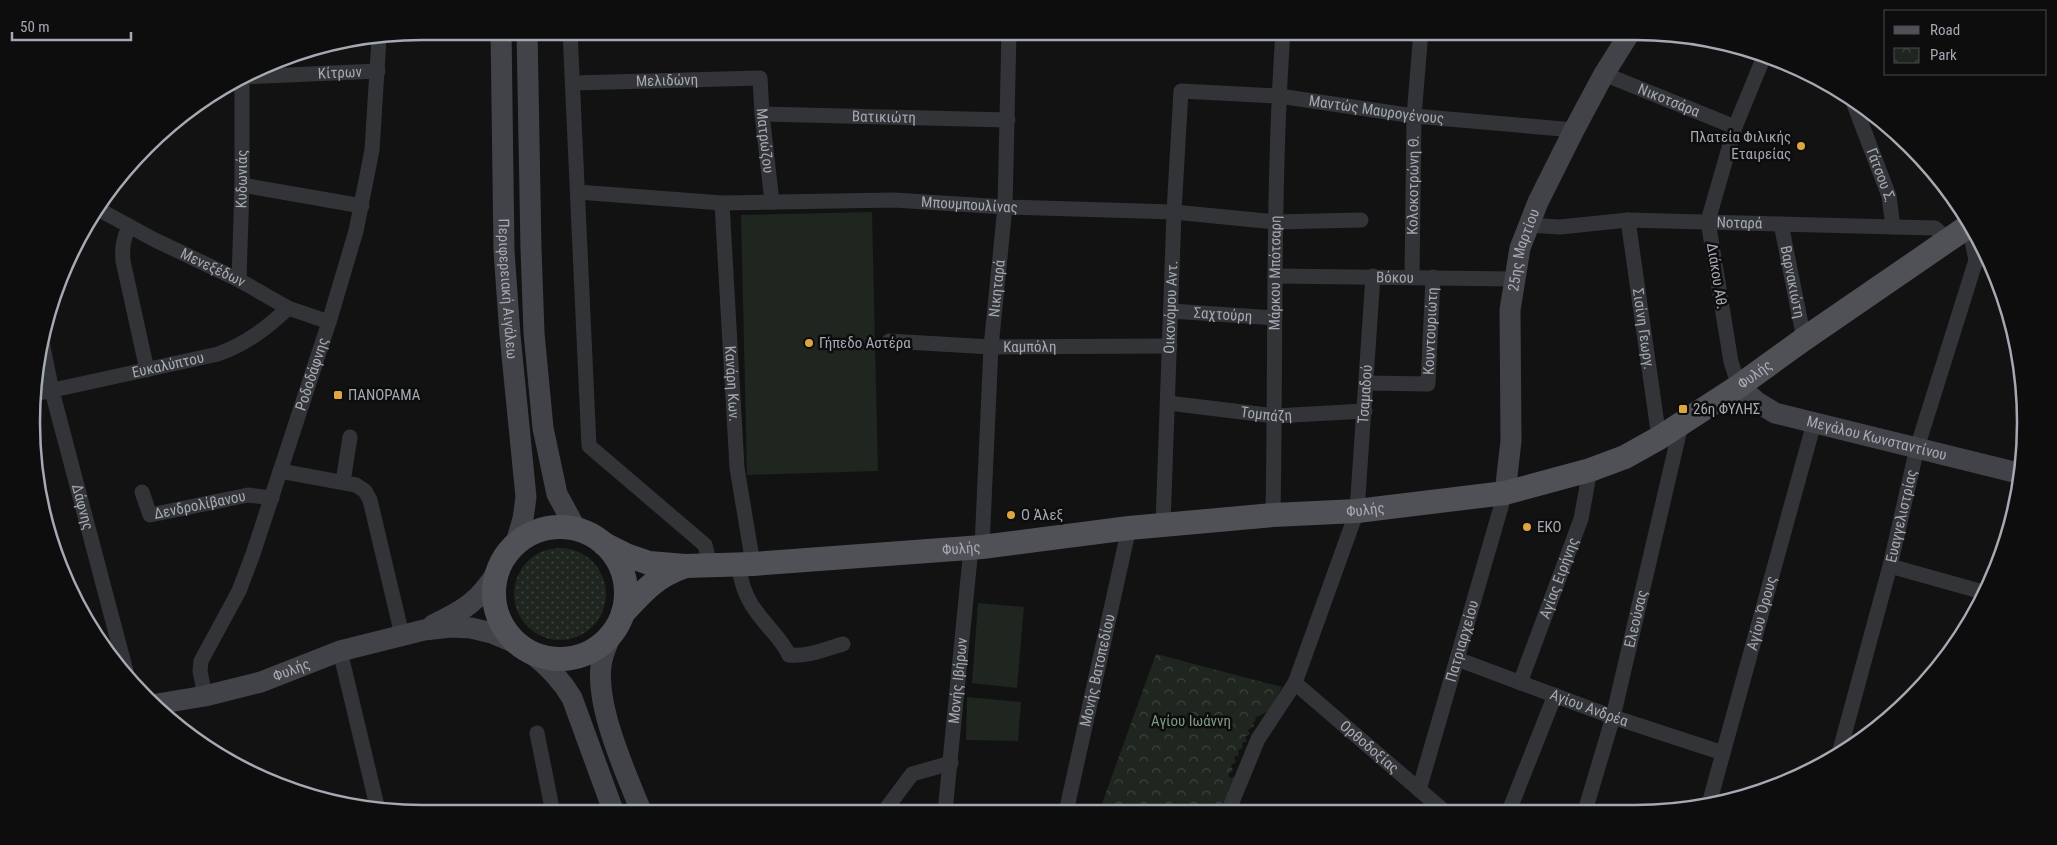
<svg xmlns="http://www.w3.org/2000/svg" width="2057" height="845" viewBox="0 0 2057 845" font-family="'Roboto Condensed',sans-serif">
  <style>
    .grass { fill: url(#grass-dots) }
    .park { fill: url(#park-crowns) }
    .pitch { fill: #1f251f }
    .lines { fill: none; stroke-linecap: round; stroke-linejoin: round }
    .street { stroke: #333438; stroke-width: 15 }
    .secondary { stroke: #424348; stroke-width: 21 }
    .primary { stroke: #505157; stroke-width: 24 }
    .poi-dot { fill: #dda640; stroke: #0d0d0e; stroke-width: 2 }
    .labels { text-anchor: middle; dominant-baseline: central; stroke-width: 5; stroke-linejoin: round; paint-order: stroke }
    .street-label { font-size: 15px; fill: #a5a9b2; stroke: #0d0d0e }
    .poi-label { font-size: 15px; fill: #a5a9b2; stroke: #0d0d0e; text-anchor: start }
    .park-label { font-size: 15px; fill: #7e9b7f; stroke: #0d0d0e }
    .rim { fill: none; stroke: #a5a9b2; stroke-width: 2.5 }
  </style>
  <defs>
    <pattern id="grass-dots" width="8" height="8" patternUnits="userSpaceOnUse" patternTransform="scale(1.25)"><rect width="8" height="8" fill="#1f251f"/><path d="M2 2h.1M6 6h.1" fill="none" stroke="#3d423d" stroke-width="1.8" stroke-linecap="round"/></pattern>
    <pattern id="park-crowns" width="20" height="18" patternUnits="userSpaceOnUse" patternTransform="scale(1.25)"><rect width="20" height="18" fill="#1f251f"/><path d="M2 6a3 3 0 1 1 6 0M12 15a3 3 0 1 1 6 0" fill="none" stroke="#3d423d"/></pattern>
  </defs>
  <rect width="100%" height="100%" fill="#121213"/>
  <!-- grass -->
  <path class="grass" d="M514 594a46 46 0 1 1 92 0a46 46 0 1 1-92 0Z"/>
  <!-- park -->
  <path class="park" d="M1156,654l126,33 -12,23 -15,8 1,2 -3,3 1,3 -6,4 2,4 -5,3 2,4 -5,2 1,5 -5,2 1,5 -5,2 2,5 -5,3 2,6 -5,3 2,4 7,-2 -15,36h-123z"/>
  <!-- pitch -->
  <path class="pitch" d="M872,212l6,259 -131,4 -6,-260z
    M978,603l46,4 -7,81 -45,-5z
    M967,697l54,5 -3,39 -52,-1z"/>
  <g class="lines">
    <!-- street -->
    <g class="street">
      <path d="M570,31l19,415 116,99 5,20"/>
      <path id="s1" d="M1604,74l131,53"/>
      <path id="s2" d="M573,83l187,-5 2,36 10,88"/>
      <path id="s3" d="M1852,99l37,97 4,31"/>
      <path id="s4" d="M762,114l246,6"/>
      <path d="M242,185l120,21"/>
      <path id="s5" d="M578,192l144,11 172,-3 111,7 169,5 102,10 85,-2"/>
      <path id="s6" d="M722,203l15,265 16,96"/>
      <path id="s7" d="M98,209l55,30 86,41 49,28 41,14"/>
      <path id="s8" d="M1628,220l31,218"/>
      <path id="s9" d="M1781,224l23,115"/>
      <path id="s10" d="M1528,225l32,2 68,-7 307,8 12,11"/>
      <path d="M129,227c-6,12 -7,21 -6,34l24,109"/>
      <path id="s11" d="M1275,276l239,3"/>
      <path id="s12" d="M1412,277l2,-161 7,-85"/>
      <path id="s13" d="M239,280l3,-95v-108l136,-6"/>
      <path id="s14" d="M1171,311l104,7"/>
      <path id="s15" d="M889,341l102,6 179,-1"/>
      <path id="s16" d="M42,342l10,49 74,280"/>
      <path id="s17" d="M1367,383l61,1 5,-107"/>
      <path d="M1739,386l-8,-24 -23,-141 27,-94 30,-73"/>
      <path id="s18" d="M35,394l183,-40c28,-10 49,-26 70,-46"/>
      <path id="s19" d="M1168,403l107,13 90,-5"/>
      <path d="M280,471l76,14 9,6 5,9 32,135"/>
      <path d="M343,482l7,-45"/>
      <path id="s20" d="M142,492l8,23 98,-20 24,3"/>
      <path id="s21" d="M1273,515c3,-161 -1,-323 10,-484"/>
      <path id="s22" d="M1163,525l11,-313 7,-121 98,5 135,20 160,14"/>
      <path id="s23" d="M982,547l9,-200 14,-140 4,-176"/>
      <path d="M738,564c3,17 7,33 18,47 10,15 25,27 33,44 19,2 36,-6 54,-11"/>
      <path d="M1890,566l93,26"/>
      <path d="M340,651l37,155"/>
      <path id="s24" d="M1457,659l156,58 110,36"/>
      <path id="s25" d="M1295,683l149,128"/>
      <path id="s26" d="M1520,683l61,-164 9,-49"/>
      <path id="s27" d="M205,696l-5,-25 1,-10 38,-70 14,-37 76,-232 27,-91 16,-81 7,-111"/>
      <path d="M537,733l16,80"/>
      <path id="s28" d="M1840,750l50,-184 27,-118 59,-188 -7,-34"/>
      <path id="s29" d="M1419,790l86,-297"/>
      <path id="s30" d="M1709,804l105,-381"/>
      <path d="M1509,811l46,-116"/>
      <path id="s31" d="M1585,811l28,-94 68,-292"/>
      <path id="s32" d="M945,812l26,-264"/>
      <path id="s33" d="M1066,812l63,-284"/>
      <path id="s34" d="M1228,812l30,-73 37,-56 62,-172 16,-235"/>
      <path d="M883,813l29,-39 39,-11"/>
    </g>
    <!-- secondary -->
    <g class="secondary">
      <path id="s35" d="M501,31l3,220 6,84 16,162 -3,22 -7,24"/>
      <path d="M527,31l4,218 3,84 9,95 14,66 19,35"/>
      <path id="s36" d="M1739,386l18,16 18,11 247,61"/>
      <path id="s37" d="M1505,493l6,-52 -1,-131 10,-62 18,-46 36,-72 30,-56 27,-43"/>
      <path d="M433,625c31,-15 45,-23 64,-53"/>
      <path d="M612,633c-4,10 -10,21 -11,33 -5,42 25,108 41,147"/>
      <path d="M531,653c17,13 30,26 41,45l42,115"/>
      <path id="s38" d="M157,704l48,-8 56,-14 79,-31 84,-21 27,-3 20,1 21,5 24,10"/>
    </g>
    <!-- primary -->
    <g class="primary">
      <circle cx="560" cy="593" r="66"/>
      <path id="s39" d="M604,544l22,11 23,8 36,3 68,-2 229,-17 147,-19 144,-13 84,-4 148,-18 85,-23 35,-13 34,-19 80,-52 65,-47 166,-114"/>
      <path d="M623,613c20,-21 32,-36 60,-46"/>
    </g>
  </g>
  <!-- markers -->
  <g class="poi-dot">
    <circle cx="1801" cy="146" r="5"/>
    <circle cx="809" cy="343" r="5"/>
    <rect x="333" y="390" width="10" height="10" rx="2.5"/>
    <rect x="1678" y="404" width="10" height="10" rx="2.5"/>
    <circle cx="1011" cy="515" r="5"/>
    <circle cx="1527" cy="527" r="5"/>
  </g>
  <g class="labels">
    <!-- street labels -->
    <g class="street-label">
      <text stroke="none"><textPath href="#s13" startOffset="301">Κίτρων</textPath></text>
      <text stroke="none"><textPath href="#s2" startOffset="94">Μελιδώνη</textPath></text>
      <text stroke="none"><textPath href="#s1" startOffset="70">Νικοτσάρα</textPath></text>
      <text stroke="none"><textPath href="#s22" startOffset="631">Μαντώς Μαυρογένους</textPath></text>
      <text stroke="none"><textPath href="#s4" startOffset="122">Βατικιώτη</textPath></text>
      <text stroke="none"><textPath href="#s2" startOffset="250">Ματρώζου</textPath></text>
      <text stroke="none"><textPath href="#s3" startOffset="82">Γάτσου Σ.</textPath></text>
      <text stroke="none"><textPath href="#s13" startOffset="101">Κυδωνιάς</textPath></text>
      <text stroke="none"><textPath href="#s12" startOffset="92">Κολοκοτρώνη Θ.</textPath></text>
      <text stroke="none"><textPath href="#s5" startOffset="392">Μπουμπουλίνας</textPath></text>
      <text stroke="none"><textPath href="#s10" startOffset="212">Νοταρά</textPath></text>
      <text stroke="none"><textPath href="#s37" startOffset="245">25ης Μαρτίου</textPath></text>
      <text stroke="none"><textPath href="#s7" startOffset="129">Μενεξέδων</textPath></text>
      <text stroke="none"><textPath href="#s21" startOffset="242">Μάρκου Μπότσαρη</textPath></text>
      <text transform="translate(1717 276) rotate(81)">Διάκου Αθ.</text>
      <text stroke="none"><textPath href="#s11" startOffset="120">Βόκου</textPath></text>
      <text stroke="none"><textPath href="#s9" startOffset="59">Βαρνακιώτη</textPath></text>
      <text stroke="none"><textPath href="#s35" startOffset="258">Περιφερειακή Αιγάλεω</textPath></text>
      <text stroke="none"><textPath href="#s23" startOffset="259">Νικηταρά</textPath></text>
      <text stroke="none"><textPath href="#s22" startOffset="218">Οικονόμου Αντ.</textPath></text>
      <text stroke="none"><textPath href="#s14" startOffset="52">Σαχτούρη</textPath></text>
      <text stroke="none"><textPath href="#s8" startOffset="110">Σισίνη Γεωργ.</textPath></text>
      <text stroke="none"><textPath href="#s17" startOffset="114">Κουντουριώτη</textPath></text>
      <text stroke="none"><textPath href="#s15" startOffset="141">Καμπόλη</textPath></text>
      <text stroke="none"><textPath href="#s18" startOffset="136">Ευκαλύπτου</textPath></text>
      <text stroke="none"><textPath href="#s27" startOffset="344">Ροδοδάφνης</textPath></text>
      <text stroke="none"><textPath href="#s39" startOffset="1188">Φυλής</textPath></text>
      <text stroke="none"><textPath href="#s6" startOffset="181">Κανάρη Κων.</textPath></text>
      <text stroke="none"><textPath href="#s34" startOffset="446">Τσαμαδού</textPath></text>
      <text stroke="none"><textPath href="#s19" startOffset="99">Τομπάζη</textPath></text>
      <text stroke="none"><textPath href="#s36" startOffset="150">Μεγάλου Κωνσταντίνου</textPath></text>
      <text stroke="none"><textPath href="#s20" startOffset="75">Δενδρολίβανου</textPath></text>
      <text stroke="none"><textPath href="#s16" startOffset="170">Δάφνης</textPath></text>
      <text stroke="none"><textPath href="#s39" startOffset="768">Φυλής</textPath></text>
      <text stroke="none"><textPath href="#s28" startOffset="242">Ευαγγελιστρίας</textPath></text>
      <text stroke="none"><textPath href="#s39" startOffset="362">Φυλής</textPath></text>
      <text stroke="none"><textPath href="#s26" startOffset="112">Αγίας Ειρήνης</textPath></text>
      <text stroke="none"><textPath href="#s30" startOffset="198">Αγίου Όρους</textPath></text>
      <text stroke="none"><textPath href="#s31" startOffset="199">Ελεούσας</textPath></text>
      <text stroke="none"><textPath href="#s29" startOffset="155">Πατριαρχείου</textPath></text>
      <text stroke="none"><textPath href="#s38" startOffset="139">Φυλής</textPath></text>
      <text stroke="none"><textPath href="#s33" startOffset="145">Μονής Βατοπεδίου</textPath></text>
      <text stroke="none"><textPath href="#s32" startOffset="132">Μονής Ιβήρων</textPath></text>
      <text stroke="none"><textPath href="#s24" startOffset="141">Αγίου Ανδρέα</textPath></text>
      <text stroke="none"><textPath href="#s25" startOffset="98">Ορθοδοξίας</textPath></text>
    </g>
    <!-- poi labels -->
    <g class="poi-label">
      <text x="1791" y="137" text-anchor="end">Πλατεία Φιλικής<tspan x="1791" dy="17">Εταιρείας</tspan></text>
      <text x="819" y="343">Γήπεδο Αστέρα</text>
      <text x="348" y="395">ΠΑΝΟΡΑΜΑ</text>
      <text x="1693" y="409">26η ΦΥΛΗΣ</text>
      <text x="1021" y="515">Ο Άλεξ</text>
      <text x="1537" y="527">EKO</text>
    </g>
    <!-- park labels -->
    <g class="park-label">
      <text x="1191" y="721">Αγίου Ιωάννη</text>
    </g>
  </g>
  <!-- crop -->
  <path d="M0 0H2057V845H0ZM422 40H1635A382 382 0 0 1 2017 422V423A382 382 0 0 1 1635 805H422A382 382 0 0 1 40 423V422A382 382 0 0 1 422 40Z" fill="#0d0d0e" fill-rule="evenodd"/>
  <path class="rim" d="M422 40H1635A382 382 0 0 1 2017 422V423A382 382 0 0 1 1635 805H422A382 382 0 0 1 40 423V422A382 382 0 0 1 422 40Z"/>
  <!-- legend -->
  <rect x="1884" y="10" width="162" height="65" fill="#0d0d0e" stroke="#4a4b50"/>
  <rect x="1894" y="26" width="25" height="8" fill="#505157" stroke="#4a4b50"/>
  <text x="1930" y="35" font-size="15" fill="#a5a9b2">Road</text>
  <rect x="1894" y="48" width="25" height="15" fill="url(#park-crowns)" stroke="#4a4b50"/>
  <text x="1930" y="60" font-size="15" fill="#a5a9b2">Park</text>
  <!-- scale -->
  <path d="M12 32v8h119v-8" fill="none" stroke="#a5a9b2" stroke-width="2.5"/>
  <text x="20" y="32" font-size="15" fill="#a5a9b2" stroke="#0d0d0e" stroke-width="4" paint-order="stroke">50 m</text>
</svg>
